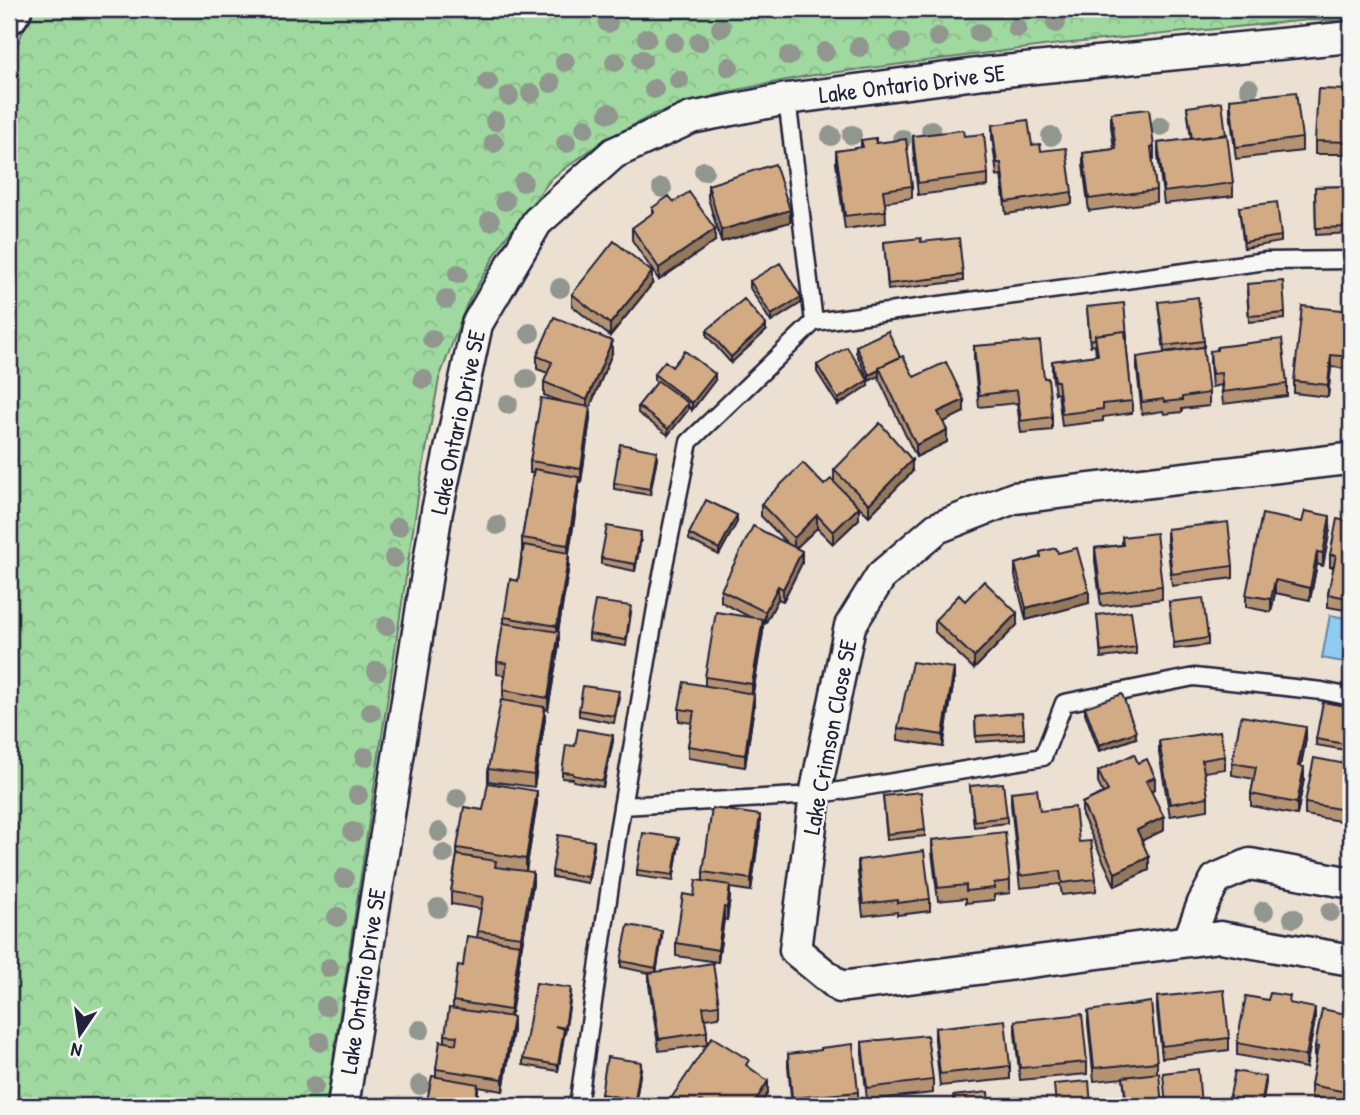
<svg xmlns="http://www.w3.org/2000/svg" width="1360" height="1115" viewBox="0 0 1360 1115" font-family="'Patrick Hand',sans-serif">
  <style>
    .park { fill: url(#park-crowns); stroke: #607e6d; stroke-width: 2 }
    .water { fill: #90cbf0; stroke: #6487a8; stroke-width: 2 }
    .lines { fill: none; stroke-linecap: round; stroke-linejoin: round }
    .service-casing { stroke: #22223b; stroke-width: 21 }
    .minor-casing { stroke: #22223b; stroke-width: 35 }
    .secondary-casing { stroke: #22223b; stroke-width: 44 }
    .service { stroke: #f6f6f2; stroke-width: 16 }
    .minor { stroke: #f6f6f2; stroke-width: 30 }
    .secondary { stroke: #f6f6f2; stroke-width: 38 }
    .tree { fill: #91968f }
    .wall { fill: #b59372; stroke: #22223b; stroke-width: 2 }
    .shaded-wall { fill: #93785c; stroke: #22223b; stroke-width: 2 }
    .building { fill: #d2ab84; stroke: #22223b; stroke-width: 2 }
    .labels { text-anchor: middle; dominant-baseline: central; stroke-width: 5; stroke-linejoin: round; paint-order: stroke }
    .street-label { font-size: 24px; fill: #22223b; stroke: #f6f6f2 }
  </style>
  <defs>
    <pattern id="park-crowns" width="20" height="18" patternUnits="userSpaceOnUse" patternTransform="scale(1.75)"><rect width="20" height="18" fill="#9fd99f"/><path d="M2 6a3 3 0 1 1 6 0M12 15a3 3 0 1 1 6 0" fill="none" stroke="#89ba8a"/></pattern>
  </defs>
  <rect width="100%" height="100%" fill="#ebe0d1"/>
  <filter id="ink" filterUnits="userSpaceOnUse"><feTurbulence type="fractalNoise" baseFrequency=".0143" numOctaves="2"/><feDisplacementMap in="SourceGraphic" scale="14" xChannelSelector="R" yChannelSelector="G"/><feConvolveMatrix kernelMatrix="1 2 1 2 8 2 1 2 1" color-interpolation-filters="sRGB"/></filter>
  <g filter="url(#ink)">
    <!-- park -->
    <path class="park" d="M32,9h1319v12l-42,-1 -258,25 -244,31 -80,16 -73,22 -54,29 -48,35 -49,63 -36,63 -28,75 -19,105 -94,622h-317v-1041z"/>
    <!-- water -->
    <path class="water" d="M1330,615l21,4 -8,43 -21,-4z"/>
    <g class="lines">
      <defs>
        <path id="service" d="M787,99l27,223
          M622,806l193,-11 228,-38 21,-54 130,-26 128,14 29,6
          M578,1106l40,-275 41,-241 30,-148 125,-120 452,-61 85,-1"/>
        <path id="minor" d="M1351,460l-4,-1 -333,39 -77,30 -56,48 -31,50 -35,169 -20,155 45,37 380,-50 131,23
          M1189,940l14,-37 13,-24 34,-15 101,19
          M343,1106l94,-595 40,-187 60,-102 77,-69 77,-35 96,-19 197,-26 367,-36"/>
        <path id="secondary" d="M9,14l3,-5"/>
      </defs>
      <!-- service casing -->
      <use href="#service" class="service-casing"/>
      <!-- minor casing -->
      <use href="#minor" class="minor-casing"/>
      <!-- secondary casing -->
      <use href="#secondary" class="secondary-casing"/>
      <!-- service -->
      <use href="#service" class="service"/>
      <!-- minor -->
      <use href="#minor" class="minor"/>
      <!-- secondary -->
      <use href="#secondary" class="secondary"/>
    </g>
    <!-- trees -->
    <g class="tree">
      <circle cx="608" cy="23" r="10"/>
      <circle cx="1056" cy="23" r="10"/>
      <circle cx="721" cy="28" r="10"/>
      <circle cx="1017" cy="28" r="10"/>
      <circle cx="979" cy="33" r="10"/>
      <circle cx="938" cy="37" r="10"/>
      <circle cx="647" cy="38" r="10"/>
      <circle cx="674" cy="42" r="10"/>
      <circle cx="699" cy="42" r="10"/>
      <circle cx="900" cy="42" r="10"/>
      <circle cx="859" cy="47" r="10"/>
      <circle cx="825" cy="52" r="10"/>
      <circle cx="789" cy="56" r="10"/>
      <circle cx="642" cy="60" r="10"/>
      <circle cx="565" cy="62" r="10"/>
      <circle cx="615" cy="62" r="10"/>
      <circle cx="729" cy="67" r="10"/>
      <circle cx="679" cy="80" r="10"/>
      <circle cx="488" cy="82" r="10"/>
      <circle cx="551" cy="83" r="10"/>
      <circle cx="1249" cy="88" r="10"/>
      <circle cx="654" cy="89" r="10"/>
      <circle cx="531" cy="93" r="10"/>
      <circle cx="509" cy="96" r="10"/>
      <circle cx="609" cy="113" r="10"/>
      <circle cx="495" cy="121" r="10"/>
      <circle cx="1161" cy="126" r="10"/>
      <circle cx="585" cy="128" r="10"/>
      <circle cx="931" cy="130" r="10"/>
      <circle cx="852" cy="135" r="10"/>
      <circle cx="831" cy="136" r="10"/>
      <circle cx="1051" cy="136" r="10"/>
      <circle cx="902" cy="139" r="10"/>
      <circle cx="494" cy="143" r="10"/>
      <circle cx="566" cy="143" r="10"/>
      <circle cx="704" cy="171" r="10"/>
      <circle cx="523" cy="182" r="10"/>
      <circle cx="662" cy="188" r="10"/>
      <circle cx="505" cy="201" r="10"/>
      <circle cx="490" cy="221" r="10"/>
      <circle cx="458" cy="274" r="10"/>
      <circle cx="560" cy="288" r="10"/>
      <circle cx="446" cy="299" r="10"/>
      <circle cx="530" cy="333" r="10"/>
      <circle cx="432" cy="339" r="10"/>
      <circle cx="423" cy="379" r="10"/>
      <circle cx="527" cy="379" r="10"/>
      <circle cx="508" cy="404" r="10"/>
      <circle cx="497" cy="525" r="10"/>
      <circle cx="398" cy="527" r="10"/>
      <circle cx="394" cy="558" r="10"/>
      <circle cx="386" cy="626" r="10"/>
      <circle cx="377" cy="671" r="10"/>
      <circle cx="371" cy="712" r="10"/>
      <circle cx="365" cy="757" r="10"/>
      <circle cx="358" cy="795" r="10"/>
      <circle cx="457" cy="798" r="10"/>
      <circle cx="353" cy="832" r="10"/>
      <circle cx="439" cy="832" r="10"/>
      <circle cx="444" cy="854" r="10"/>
      <circle cx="344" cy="878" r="10"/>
      <circle cx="438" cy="908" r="10"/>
      <circle cx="1264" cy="911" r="10"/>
      <circle cx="1330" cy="912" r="10"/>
      <circle cx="337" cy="917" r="10"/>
      <circle cx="1293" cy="918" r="10"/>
      <circle cx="329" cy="968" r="10"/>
      <circle cx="326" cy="1006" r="10"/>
      <circle cx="420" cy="1030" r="10"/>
      <circle cx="320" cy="1042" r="10"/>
      <circle cx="420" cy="1085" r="10"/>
      <circle cx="314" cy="1086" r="10"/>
    </g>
    <!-- wall -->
    <path class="wall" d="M1351,90v64h-36v-13z
      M1230,99l72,39v13l-66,8 -6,-48z
      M1187,107l46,76v13l-69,8 -6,-49v-12l33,-4z
      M1111,113l43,34v12h-2l4,31v12l-67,9 -6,-46v-12l31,-4 -3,-23z
      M992,125l40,20 9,6 31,41v12l-66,10 -5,-39 -4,1 -5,-39z
      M913,136l75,38v12l-70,9 -5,-47z
      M861,140l15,3 36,43v12l-27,4 1,21 -41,6 -9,-66v-12l25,-3z
      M708,185l82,37 -69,20 -13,-44z
      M1351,186v47l-35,2 -1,-48z
      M1239,207l42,29v6l-37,6z
      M652,208l63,33 -56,39 -27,-40v-12l20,-14z
      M884,242h37l42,33v6l-75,9z
      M750,281l51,22 -30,19 -21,-34z
      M652,284l-42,52 -38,-30v-12z
      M1247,291l38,22v6l-36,3z
      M1158,302l46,39v6l-40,5z
      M1087,307l40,29v6h-1l6,59v12l-29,4v4l-41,5 -4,-33 -3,1 -3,-21v-12l44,-6 -1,-10 -5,1z
      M1351,311v58l-20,-2 -3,30 -34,-4v-12z
      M707,330l59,1 -35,32 -24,-27z
      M856,346l44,11 14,20 50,35 -21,10 4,20 -31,15 -37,-78v-3l-10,5 -13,-29z
      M974,346l70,32 8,39v13l-31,3 -4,-30 -38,4 -5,-48z
      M1210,351l77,33v12l-64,8 -2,-19 -9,2 -2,-23z
      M612,353l-22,54v12l-9,63 -2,-1v8l-10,64v12l-11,67 1,13 -11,65 -3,-1v10l-11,68 -46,-6v-12l15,-68v-11l2,-15 -8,-1v-12l7,-38v-7l14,-36 4,-31v-12l11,-65h-3v-12l32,-59 -18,-7v-13l4,-9 -11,-4v-13z
      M1137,357l72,36v13l-27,3v3l-18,2 -1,-3 -21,3 -5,-45z
      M817,365l51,21 -30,19 -21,-33z
      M672,367l43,13 -23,30 -4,-4v4l-20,25 -30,-22v-7l19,-24 -3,-2v-6z
      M657,457l-7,38 -36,-6v-6z
      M834,470l78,2 -43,44 -20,-19 10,22 -26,25 -16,-16 -21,20 6,15 -19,38 -5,-2 -13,25 -2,-1v9l-10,62 1,12 -9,61 -57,-9v-12l4,-23 -13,-2v-12l26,-23v-9l47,-59 -31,-16v-12l67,-46 -27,-28v-12l63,-19 10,-4z
      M737,522l-18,33 -30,-15v-6z
      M1351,522v89l-23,-4v-13l6,-27h-4v-12z
      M1167,529l66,37v12l-61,8 -5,-45z
      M1330,529l-7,37 -6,-2 -7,36 -35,-7 -4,19 -25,-5v-12z
      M1122,537l40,49v13l-61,7 -6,-45v-13l27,-3z
      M641,539l-6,32 -34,-7v-6z
      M1040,552l18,1 31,50 -63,17 -11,-44v-12l25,-7z
      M965,601l52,24 -43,44 -39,-37v-12z
      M1169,602l39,36v7l-34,4z
      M631,613l-5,33 -37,-6v-6z
      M1097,615l39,32v7l-35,4z
      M954,680l-11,67 -45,-7v-12z
      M619,697l-5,26 -35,-7v-6z
      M1085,707l51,31 -37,13 -14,-38z
      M1351,707v44l-35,-6v-6z
      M1022,713l2,26 -48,3 -1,-25z
      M1306,739l-5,27 3,13 -7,36 -46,-9v-12l3,-15 -22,-4v-12z
      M613,741l-10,46 -30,-6v-2l-11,-1v-6l13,-26z
      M1159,741l66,15v13l-21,3 4,25v13l-38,6 -11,-63z
      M1138,763l17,26 -4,2 13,39 -23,10 8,30 -34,16 -33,-71v-12l21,-10 -5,-10v-12z
      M1351,765v58l-46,-8v-12z
      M970,786l37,31v6l-33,4z
      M1011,792l29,19 39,31 17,37v12l-34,4 -2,-11 -40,4 -9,-84z
      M883,796l42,34v6l-38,4z
      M537,803l-11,68 7,13 -12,66 -1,-1v8l-10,60 3,13 -10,61 -25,-4v9l-42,-19v-8l9,-27v-7l8,-26v-8l10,-35 14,-28 4,-29 -30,-5v-12l6,-37v-7l26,-38z
      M760,827l-9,64 -21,-3v9l-3,23 -3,-1 -6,43 -42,-6v-13l18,-47 9,-15v-9z
      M932,840l78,41v12l-16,2v5l-28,3v-5l-28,3 -6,-49z
      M679,844l-6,37 -36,-5v-6z
      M594,847l-6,36 -36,-6v-6z
      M858,860l72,39v12l-33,4v-3l-34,4 -5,-44z
      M662,937l-6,35 63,33v12l-14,2 2,13v13l-48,6 -10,-66v-12l-28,-6v-6z
      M571,994l-13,77 -35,-6v-6z
      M1157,997l72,41v12l-67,8 -5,-49z
      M1290,1003l25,17 -9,48 -69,-13v-12z
      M1088,1011l69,51v12l5,32h-36l-3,-28 -29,3 -6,-58z
      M1351,1015v90l-40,-8v-12l5,-26h-1v-13z
      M1015,1021l72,41v12l-67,6 -5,-47z
      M935,1028l75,38v13l-70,7 -5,-46z
      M862,1042l71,38v13l-66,7 -5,-46z
      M788,1054l70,38v13l-20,1h-46l-4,-40z
      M641,1068l-6,38 -34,-5v-7z"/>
    <!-- shaded-wall -->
    <path class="shaded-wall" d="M790,210v12l-69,20v-12z
      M715,229v12l-56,39v-12z
      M652,272v12l-42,52v-12z
      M801,297v6l-30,19v-7z
      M766,325v6l-35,32v-6z
      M612,341v12l-22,54v12l-9,63v-13l6,-56v-13z
      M1331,355v12l-3,30v-12z
      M879,370v6l-10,5v-6z
      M715,374v6l-23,30v-7z
      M868,380v6l-30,19v-6z
      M964,400v12l-26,13v-13z
      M688,403v7l-20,25v-6z
      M947,430v12l-31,15v-12z
      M657,451v6l-7,38v-6z
      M912,460v12l-43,44v-12z
      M579,477v12l-11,68v-12z
      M859,507v12l-26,25v-12z
      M737,515v7l-18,33v-6z
      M817,515v13l-23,22v-12z
      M1330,516v13l-7,37v-13z
      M641,532v7l-6,32v-7z
      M802,551v12l-19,38v-12z
      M1317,552v12l-7,36v-12z
      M569,553v12l-12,73v-12z
      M1275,580v13l-4,19v-13z
      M778,586v13l-13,25v-12z
      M1089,591v12l-63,17v-12z
      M1017,613v12l-43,44v-12z
      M763,619v13l-11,64v-12z
      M559,632v13l-11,65v-12z
      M954,668v12l-11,67v-12z
      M754,694v12l-9,61v-12z
      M545,707v12l-11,68v-12z
      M1306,727v12l-8,39v-12z
      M1136,732v6l-37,13v-6z
      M613,735v6l-10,46v-6z
      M1304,767v12l-7,36v-12z
      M1155,777v12l-9,4v-12z
      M537,791v12l-11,68v-12z
      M760,815v12l-9,64v-12z
      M1164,817v13l-27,13v-13z
      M679,838v6l-6,37v-6z
      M594,841v6l-6,36v-6z
      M1149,857v13l-34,16v-13z
      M533,872v12l-12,66v-13z
      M730,885v12l-3,23v-12z
      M724,907v12l-6,43v-12z
      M662,931v6l-6,37v-6z
      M520,944v13l-10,65v-12z
      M571,988v6l-6,40v-6z
      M1315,1008v12l-9,48v-12z
      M513,1017v13l-10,61v-12z
      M564,1029v6l-6,36v-6z
      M641,1062v6l-6,38v-6z
      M1266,1077v6l-4,23h-1z
      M768,1081v12l-9,13h-7z
      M478,1084v12l-2,10h-1z"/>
    <!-- building -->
    <path class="building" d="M1318,89l33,1v52l-36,-1z
      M1296,92l6,46 -66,9 -6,-48z
      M1222,102l4,33 -34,4 -5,-32z
      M1149,109l5,38h-3l5,43 -67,9 -6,-46 33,-4 -5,-36z
      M1028,120l4,25 8,-1 1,7 25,-3 6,44 -66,10 -5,-39h-4l-5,-38z
      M963,130l1,6 20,-2 4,40 -70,9 -5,-47z
      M1227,134l6,49 -69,9 -6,-49z
      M876,138v5l30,-4 6,47 -29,4 3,21 -41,5 -9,-65 27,-4 -2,-7z
      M775,164l15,46 -69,20 -13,-45z
      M1351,186v41l-35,1 -1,-41z
      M689,192l26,37 -56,39 -27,-40 22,-16 -2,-4 17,-12 5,6z
      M1277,202l4,34 -37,6 -5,-35z
      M921,238v4l38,-4 4,37 -75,9 -4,-42z
      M614,241l38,31 -42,52 -38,-30z
      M780,263l21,34 -30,18 -21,-34z
      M1283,281l2,32 -36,3 -2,-32z
      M1198,297l6,44 -40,5 -6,-44z
      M744,299l22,26 -35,32 -24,-27z
      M1124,303l3,33h-1l-1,-5 -30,4v4l-5,1 -3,-33z
      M1302,306l49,5v46l-20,-2 -3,30 -34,-4z
      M554,317l58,24 -25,59 -43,-18 8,-20 -15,-6z
      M888,331l12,26 -21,10v3l-10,5 -13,-29z
      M1125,331l7,70 -29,3v5l-41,5 -4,-33h-3l-3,-20 46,-6 -3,-20z
      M1282,339l5,45 -64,8 -2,-19 -9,1 -2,-23 7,-1v-3z
      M1040,341l4,37h4l4,39 -31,4 -4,-31 -38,5 -5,-49z
      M847,347l21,33 -30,19 -21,-34z
      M1203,347l6,46 -27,4v3l-18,2 -1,-3 -21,3 -5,-45z
      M685,351l30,23 -23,29 -38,-29 11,-13 7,6z
      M903,356l11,21 32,-15 18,38 -26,12 9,18 -31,15 -37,-78z
      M658,381l30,22 -20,26 -30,-23z
      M541,398l49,9 -9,62 -51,-8z
      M880,423l32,37 -43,44 -35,-34z
      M620,444l37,7 -7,38 -36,-6z
      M803,463l21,22 7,-6 28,28 -26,25 -16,-17 -23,23 -33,-34z
      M534,469l45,8 -11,68 -46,-7z
      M706,500l31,15 -18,34 -30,-15z
      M1305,511l25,5 -7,37 -6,-1 -7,36 -35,-8 -4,19 -25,-4 16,-81 40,8z
      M1337,519l14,3v77l-23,-5 8,-39h-6z
      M1228,522l5,44 -61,8 -5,-45z
      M607,526l34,6 -6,32 -34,-6z
      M753,526l49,25 -19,38 -5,-3 -13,26 -44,-22z
      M1156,533l6,53 -61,8 -6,-46 28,-3 -1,-8z
      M524,545l45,8 -12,73 -53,-9 6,-38 8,2z
      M1056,548l2,5 19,-5 12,43 -63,17 -11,-44 26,-7 -1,-5z
      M984,581l33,32 -43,44 -39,-37 24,-25 6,6z
      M1203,598l5,40 -34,5 -5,-41z
      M595,601l36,5 -5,34 -37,-6z
      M1131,611l5,36 -35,5 -4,-37z
      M716,612l47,7 -11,65 -47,-7z
      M503,623l56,9 -11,66 -45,-8 4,-27 -10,-1z
      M912,662l42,6 -11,67 -45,-7z
      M684,682l70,12 -9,61 -57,-9 6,-35 -15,-2z
      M583,686l36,5 -5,25 -35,-6z
      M1122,694l14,38 -37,13 -14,-38z
      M501,700l44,7 -11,68 -46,-6z
      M1323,702l28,5v38l-35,-6z
      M1022,713l2,20 -48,3 -1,-19z
      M1241,716l65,11 -8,39 6,1 -7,36 -46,-9 5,-27 -24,-4z
      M578,729l35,6 -10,46 -30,-6v-2l-11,-1 4,-27 9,1z
      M1220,731l5,25 -23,4 6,37 -38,7 -11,-63z
      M1134,754l4,9 9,-4 8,18 -9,4 18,36 -27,13 12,27 -34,16 -33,-70 26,-12 -10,-20z
      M1314,758l37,7v46l-46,-8z
      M488,783l49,8 -11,68 -69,-11 7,-41 19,3z
      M1003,783l4,34 -33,4 -4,-35z
      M1037,789l3,22 35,-4 4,35 12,-1 5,38 -34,4 -2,-12 -40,5 -9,-84z
      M921,792l4,38 -38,4 -4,-38z
      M712,808l48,7 -9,64 -48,-7z
      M1005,832l5,49 -16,2v5l-28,3v-6l-28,3 -6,-48z
      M643,833l36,5 -6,37 -36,-5z
      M558,835l36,6 -6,36 -36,-6z
      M924,851l6,48 -33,4v-3l-34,4 -5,-44z
      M457,855l39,6 -1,6 38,5 -12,65 -44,-6 6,-34 -32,-5z
      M696,880l34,5 -3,23 -3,-1 -6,43 -42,-7 7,-49 11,2z
      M628,925l34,6 -6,37 -35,-7z
      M467,936l53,8 -10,66 -57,-9 5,-36 5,1z
      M713,963l6,42 -16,2 4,25 -48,7 -10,-66z
      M536,983l35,5 -6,40 -10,-2 9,3 -6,36 -35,-6z
      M1224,990l5,48 -67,8 -5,-49z
      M1270,993l20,3 -1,7 26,5 -9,48 -69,-13 9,-47 22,4z
      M1151,1002l6,60 -63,6 -6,-57z
      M449,1008l64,9 -10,62 -67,-10 4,-28 16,3 1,-8 -12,-1z
      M1322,1009l29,6v78l-40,-8 7,-38 -3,-1z
      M1082,1014l5,48 -67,6 -5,-47z
      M1005,1020l5,46 -70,8 -5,-46z
      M927,1035l6,45 -66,8 -5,-46z
      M712,1037l37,23 -3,5 22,16 -16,25h-52l3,-4 -3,-1 -3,5h-31z
      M853,1044l5,48 -66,6 -4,-44 33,-4v-2z
      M607,1057l34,5 -6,38 -34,-6z
      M1198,1069l3,37h-35l-3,-33z
      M1235,1071l31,6 -5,29h-26l-7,-1z
      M1159,1073l3,33h-35l-4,-29z
      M432,1076l46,8 -3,22h-49z
      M1089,1081l2,25h-35l-2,-22z
      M988,1092l1,14h-35l-1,-10z
      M937,1102v4h-34z"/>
  </g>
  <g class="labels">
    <!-- street labels -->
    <g class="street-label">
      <text transform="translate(912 83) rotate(-7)">Lake Ontario Drive SE</text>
      <text transform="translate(457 422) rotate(-78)">Lake Ontario Drive SE</text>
      <text transform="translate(829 737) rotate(-79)">Lake Crimson Close SE</text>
      <text transform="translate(362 981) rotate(-81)">Lake Ontario Drive SE</text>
    </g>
  </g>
  <!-- margin -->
  <rect width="1360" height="1115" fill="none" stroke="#f6f6f2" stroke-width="35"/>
  <rect x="18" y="18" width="1325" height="1080" fill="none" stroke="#22223b" stroke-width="2.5" filter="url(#ink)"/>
  <!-- north arrow -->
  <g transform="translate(80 1034) rotate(193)" stroke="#f6f6f2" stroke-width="5" paint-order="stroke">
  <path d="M0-5L12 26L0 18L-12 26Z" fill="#22223b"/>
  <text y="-10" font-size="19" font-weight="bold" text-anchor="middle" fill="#22223b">N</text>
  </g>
</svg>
